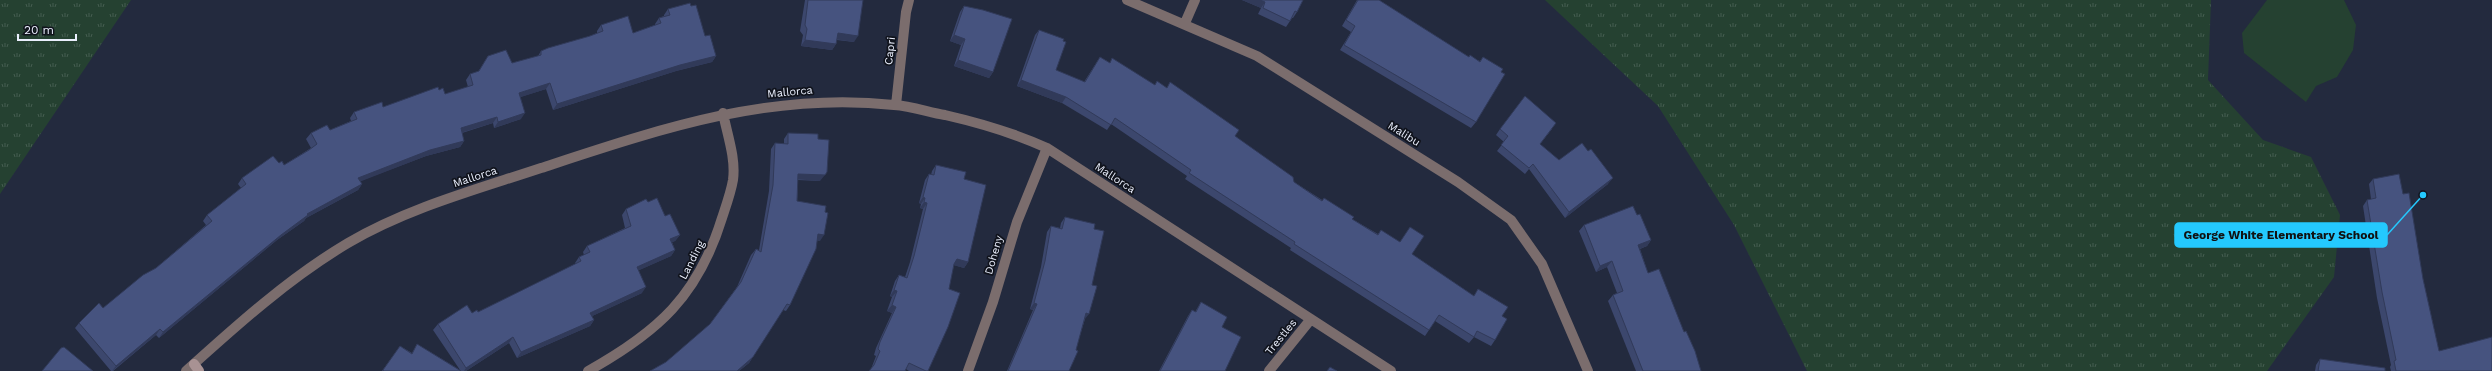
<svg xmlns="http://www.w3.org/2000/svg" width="2492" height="371" viewBox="0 0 2492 371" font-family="'Work Sans',sans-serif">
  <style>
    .grass { fill: url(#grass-tufts) }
    .pitch { fill: #254131 }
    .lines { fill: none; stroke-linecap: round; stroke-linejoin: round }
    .street { stroke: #7b6d6d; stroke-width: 10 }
    .secondary { stroke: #a89293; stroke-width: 10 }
    .wall { fill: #3c476d }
    .shaded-wall { fill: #313a59 }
    .building { fill: #46537f; stroke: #313a59 }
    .labels { text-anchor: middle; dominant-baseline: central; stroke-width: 3.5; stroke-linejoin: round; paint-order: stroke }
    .street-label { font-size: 11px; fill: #eaeffd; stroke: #10131c }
    .leader { fill: none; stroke: #24c9fe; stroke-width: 1.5 }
    .callout-dot { fill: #24c9fe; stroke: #10131c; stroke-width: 1.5 }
    .callout { fill: #24c9fe; stroke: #24c9fe; stroke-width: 1.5 }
    .callout-label { font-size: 12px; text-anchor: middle; font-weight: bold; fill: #111 }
  </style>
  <defs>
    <pattern id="grass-tufts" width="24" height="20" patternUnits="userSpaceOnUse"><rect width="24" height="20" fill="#254131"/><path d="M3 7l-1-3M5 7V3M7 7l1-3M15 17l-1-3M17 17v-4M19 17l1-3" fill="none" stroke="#455d50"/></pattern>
  </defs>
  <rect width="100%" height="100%" fill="#232a3e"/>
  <!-- grass -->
  <path class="grass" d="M0,0h131l-131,194z
    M1545,0h666l-3,80 55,60 48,17 29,58 -6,62 -67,94h-460l-73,-146 -76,-119z"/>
  <!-- pitch -->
  <path class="pitch" d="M2267,0h77l12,25 -3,25 -16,27 -21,9 -10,16 -62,-49 -2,-20z"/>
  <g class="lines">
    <!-- street -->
    <path class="street" d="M1127,0l130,56 201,126 53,38 31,44 46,107
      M1185,23l10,-23
      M896,105l10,-93 3,-12
      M186,371c51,-46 103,-93 162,-128 60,-35 127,-53 193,-75 116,-38 229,-77 353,-63 17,1 34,7 51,10 35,8 69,18 102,33l344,223
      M588,371c70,-39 110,-75 134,-153 4,-12 9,-26 11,-38 3,-22 -6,-46 -10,-67
      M968,371l25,-69 24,-80 30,-74
      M1269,371l42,-52"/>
    <!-- secondary -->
    <path class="secondary" d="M194,364l5,7"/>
  </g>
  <!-- wall -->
  <path class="wall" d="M805,0h58l-9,42 -17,-2 -1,4 -4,6 -31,-4 2,-11 -3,-4z
    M1242,0h61l-6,12 -4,6h-1l-6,9 -28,-13 3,-6z
    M1357,0h22l90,57 11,4 3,-4 18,15 -25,50 -5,6 -131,-78 11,-18 -9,-6z
    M691,6l14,30 11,20 -4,6 -36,9 -123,39 -7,-21 -26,8 1,22 -27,9 -1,-5 -31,10 2,8 -4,6 -34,9 -66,25 2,3 -4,6 -52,28 -2,3 -27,19 -118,98 -3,-3 -43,36h-2l-36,-43 4,-5 24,-15 53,-40 50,-43 -3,-4 4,-6 34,-27 -3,-4 4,-6 37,-15 5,2 27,-17 -5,-9 5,-6 19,-3 21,-9 -1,-3 4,-6 29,-5 56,-17 6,4 23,-7 -2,-7 4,-6 8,-2 10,-16 24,7 26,-7 3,-5 49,-15 7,-3v-2l4,-6 32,8 22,-8v-1l4,-6 5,-2v-1l4,-6z
    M964,6l29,66 -4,6 -35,-12 7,-21 -11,-4 10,-29z
    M1039,30l24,11 -7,29 28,12 16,-25 135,79 59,46 58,37 26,15 3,-4 31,24 62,42 4,-7 24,27 -7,24 -4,6 -17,-9 -5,6 -34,-22 -10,15 -135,-86 1,-2 -106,-69 2,-3 -76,-52 -4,6 -45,-27 -45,-17 18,-51z
    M1500,129h52l-12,15 19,16 49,24 -43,34 -36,-49 -4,5 -28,-23 7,-9 -8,-7z
    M788,133l30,6 2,42 -22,-1 -1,21 23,40 -3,-1 -27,65 -4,6 -3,-1 -34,53 -10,8h-89l16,-9 44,-38 27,-37 14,-32 5,-6 3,1 10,-59 2,-42 4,-6 9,1v-5z
    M936,165l28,14 4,83 -4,6 -10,-3 -26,106h-19l-3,-2h-35l5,-13 -2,-1 2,-7 16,-35 -5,-2 5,-14 -2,-1 5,-15 4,-6 6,2 5,-15 13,-53 -3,-1 1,-4 -2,-1 6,-23 4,-6 2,1 1,-4z
    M2373,179l30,15 20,85 16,72 53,20h-101l-1,-4 1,-2 -14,-67 -14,-92 4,-6 4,-1 -2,-15z
    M648,202l17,14 15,19 -5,6 -3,1 3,8 -4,6 -32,14 3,23 -50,23 2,4 -4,6 -73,32 -8,-15 -43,28h-84l18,-25 12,7 5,-9 43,26 -27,-40 5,-6 34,-11 6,-1 98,-48 -1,-1 4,-6 5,-2 -1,-3 4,-6 38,-18 -3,-13 4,-6z
    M1637,215l14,25 -4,6 -7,3 8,24 36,59 17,39h-65l-28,-70 5,-6 4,-2 -10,-26 -11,5 -17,-41 5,-6z
    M1065,217l29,12 -9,90 -16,52h-62l26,-61 -3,-1 11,-42 6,-35 4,-6 9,2 1,-5z
    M1201,302l21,25 3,44h-66l29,-55 4,-6 3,2z
    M2320,359l65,12h-70l1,-6z"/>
  <!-- shaded-wall -->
  <path class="shaded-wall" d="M1242,0h18l5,2 -4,6z
    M838,33l20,3 -4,6 -20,-3z
    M954,35l11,4 -4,6 -11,-4z
    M805,40l31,4 -4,6 -31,-4z
    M716,56l-4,6 -36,9 -123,39 4,-6 123,-39z
    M958,60l35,12 -4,6 -35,-12z
    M1021,80l45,17 -4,6 -45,-17z
    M550,83l-4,6 -31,10 4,-6z
    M525,113l-4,6 -27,9 4,-6z
    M497,117l-4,6 -36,11 4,-6z
    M464,141l-4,6 -34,9 -72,28 4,-6 72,-28z
    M798,174l27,1 -5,6 -26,-2z
    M1613,178l-5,6 -43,34 4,-6z
    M362,184l-4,6 -52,28 -2,3 -27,19 -118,98 4,-6 118,-97 26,-21z
    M923,197l2,1 -4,6 -2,-1z
    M924,202l3,1 -4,6 -3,-1z
    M818,234l6,1 -4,6 -6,-1z
    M680,235l-5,6 -9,4 4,-6z
    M1651,240l-4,6 -13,5 4,-6z
    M675,250l-4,6 -38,17 4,-6z
    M957,259l11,3 -4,6 -11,-3z
    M1612,261l-5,6 -11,5 4,-6z
    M646,287l-4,6 -56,26 4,-6z
    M894,290l3,1 -5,6 -2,-1z
    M1034,303l3,1 -4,6 -3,-1z
    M892,305l4,2 -4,6 -5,-2z
    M1086,313l3,1 -4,5h-3z
    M594,320l-4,6 -73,32 4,-6z
    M160,329l-4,6 -44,36 4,-5z
    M513,337l-4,6 -43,28h-2l2,-3z
    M753,357l-4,6 -10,8h-2z"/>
  <!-- building -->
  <path class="building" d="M808,0h55l-5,36 -20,-3 -2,11 -31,-4 2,-11 -2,-4z
    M1260,0h43l-6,12 -2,-1 -5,10 -27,-13 2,-6z
    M1358,0h21l90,57 1,-2 10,7 3,-5 20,12 -2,3 4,2 -29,48 -132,-77 11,-19 -9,-6z
    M690,3l1,3 5,-1 9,31 5,-1 6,21 -36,9 -123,39 -7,-21 -31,10 6,20 -27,9 -1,-5 -36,11 3,13 -34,9 -72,28 4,6 -55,30 1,1 -27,20 -118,97 -3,-3 -44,37 -37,-43 20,-20 4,5 40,-33 13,-7 56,-47 -5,-6 39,-31 -4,-6 31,-22 6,7 3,-2 2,4 25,-15 8,-6 -6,-11 16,-8 3,5 27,-11 -3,-7 28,-10 1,5 55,-20 1,3 4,-2 2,6 28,-9 -3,-11 9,-3 9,-15 18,-6 6,13 29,-8v-4l7,-3 42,-12 13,-5 -2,-6 27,-9 5,17 28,-10 -2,-5 11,-3 -2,-6z
    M964,6l19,4 29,9 -19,53 -35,-12 7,-21 -11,-4z
    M1039,30l25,9 -1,2 3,1 -10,28 29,12 15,-25 10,6 2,-5 43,27 2,-4 10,7 3,-6 69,48 -4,6 58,41 1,5 28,19 2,-3 30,19 -2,2 26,16 3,-5 19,12 10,-15 14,9 -12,18 62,42 4,-7 30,18 -6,9 5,3 -12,21 -18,-9 -3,6 -35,-22 -10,15 -135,-86 1,-2 -106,-69 2,-3 -76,-52 -4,7 -45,-28 -45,-17z
    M1525,96l31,27 -16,21 19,16 23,-17 6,8 3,-2 22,29 -44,34 -36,-48 -4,4 -28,-23 7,-9 -8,-7z
    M788,133l30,1v5l11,1 -2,32 -2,3 -27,-1 -1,27 29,5 -1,6 3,1 -4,22 -6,-1 -2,15 -26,56 -3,-1 -34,53 -16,14h-87l16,-9 44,-38 31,-42 15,-33 5,3 12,-67 2,-42 13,1z
    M936,165l30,7 -2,7 22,6 -18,77 -11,-3 -3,5 -5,25 11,4 -12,34 -20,44h-2l-17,-8 -4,8h-36l5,-6 6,-14 -2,-2 2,-7 16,-35 -4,-2 5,-14 -3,-1 5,-15 8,3 7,-22 13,-53 -3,-1 1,-4 -2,-1 6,-23 5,1z
    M2399,174l4,20 6,-1 14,86 16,72 53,-14v34h-96l-2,-10 2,-1 -14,-68 -15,-92 9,-2 -3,-19z
    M657,198l8,18 5,-2 10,21 -10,4 5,11 -38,17 9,20 -56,26 4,7 -73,32 -8,-15 -47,31 -28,-44 29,-19 5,8 5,-3 1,2 103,-51 -2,-4 11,-5 -3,-6 44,-20 -5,-17 20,-10 2,3z
    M1633,206l4,9 3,-1 11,26 -13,5 10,28 11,-4 25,63 2,-1 9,20 6,20h-58l-30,-76 10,-4 -11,-30 -12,5 -16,-41z
    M1065,217l30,7 -1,5 10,2 -12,54 5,1 -8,28 -3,-1 -10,37 2,1 -9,20h-61l29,-67 -3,-1 11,-42 6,-35 11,3z
    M1201,302l26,15 -5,10 19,10 -16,34h-65l32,-61 4,2z
    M417,344l44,27h-77l-1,-1 17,-24 12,8z
    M64,347l29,24h-51l19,-23z
    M2320,359l65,9v3h-67z
    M1330,367l7,4h-10z"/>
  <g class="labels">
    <!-- street labels -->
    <g class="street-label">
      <text transform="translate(890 51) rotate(-84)">Capri</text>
      <text transform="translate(790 92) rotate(-5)">Mallorca</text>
      <text transform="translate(1404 134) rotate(32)">Malibu</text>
      <text transform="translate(475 177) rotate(-18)">Mallorca</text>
      <text transform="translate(1115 178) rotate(33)">Mallorca</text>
      <text transform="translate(994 255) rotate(-74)">Doheny</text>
      <text transform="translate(692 260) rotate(-63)">Landing</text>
      <text transform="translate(1281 337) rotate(-51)">Trestles</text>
    </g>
  </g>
  <!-- callouts -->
  <path class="leader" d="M2423 195L2387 235"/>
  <circle class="callout-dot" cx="2423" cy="195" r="4"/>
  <rect class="callout" x="2175" y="223" width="212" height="24" rx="4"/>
  <g class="callout-label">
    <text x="2281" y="239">George White Elementary School</text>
  </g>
  <!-- scale -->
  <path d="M18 34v6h58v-6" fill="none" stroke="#eaeffd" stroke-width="2"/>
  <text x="24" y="34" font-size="12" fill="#eaeffd" stroke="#10131c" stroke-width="3" paint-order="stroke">20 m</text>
</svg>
